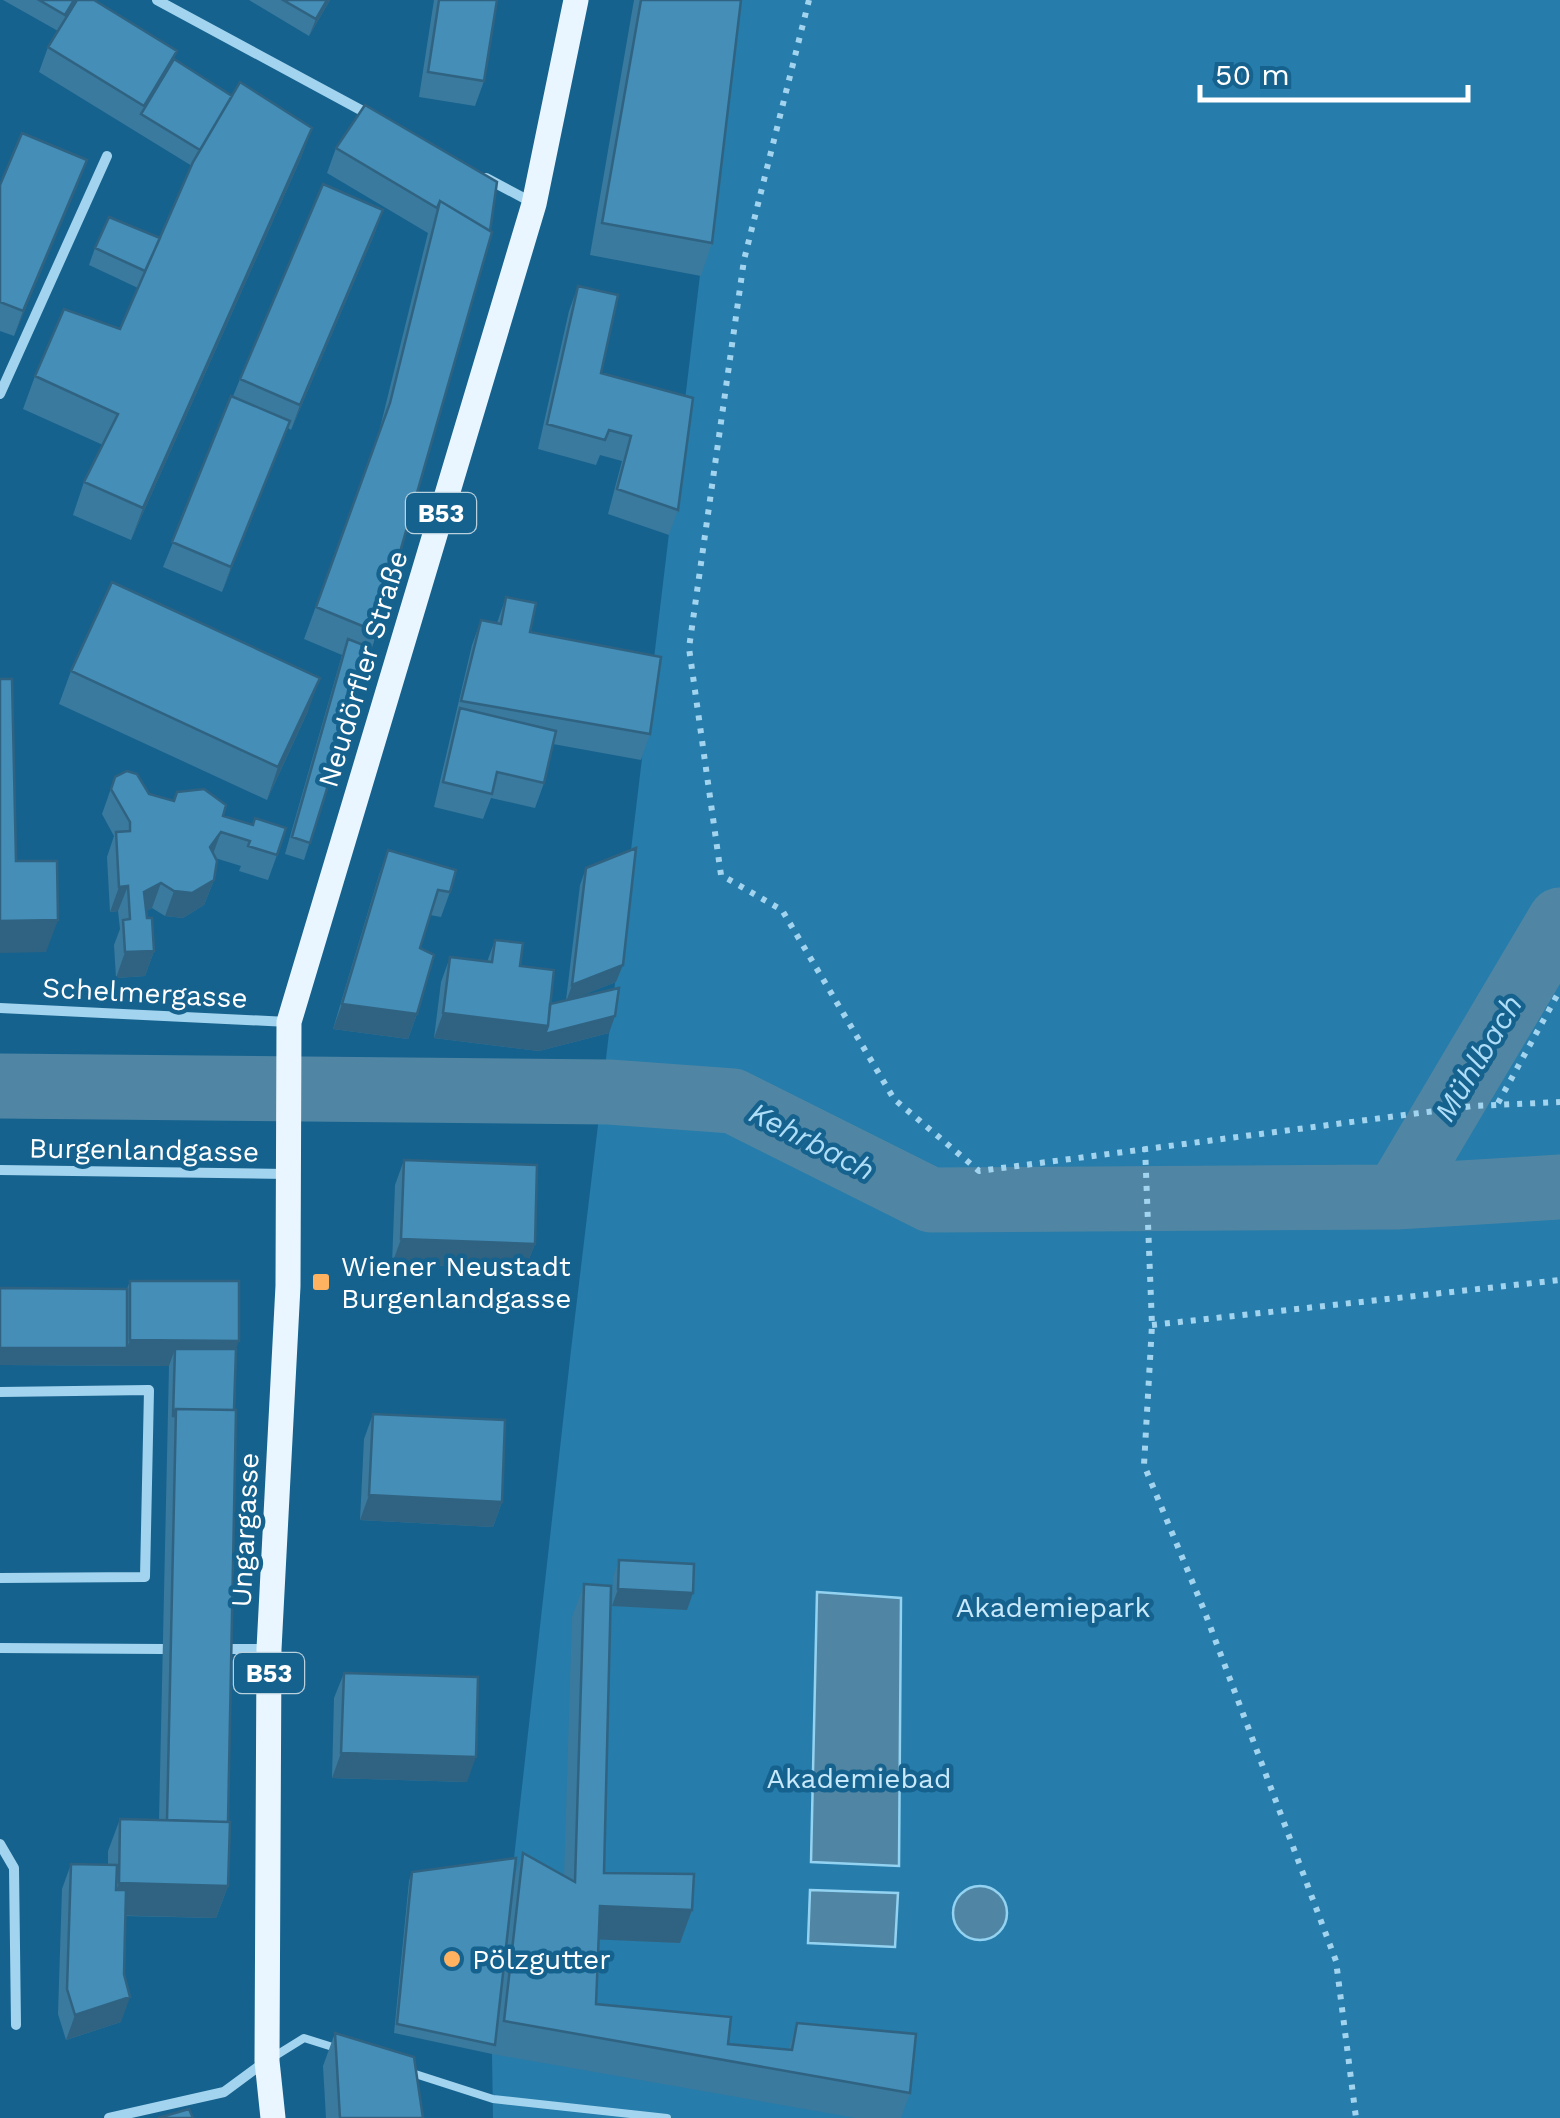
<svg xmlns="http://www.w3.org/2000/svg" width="1560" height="2118" viewBox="0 0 1560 2118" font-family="'Work Sans',sans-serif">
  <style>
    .green { fill: #267caa }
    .water { fill: #5086a4; stroke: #94d2f2; stroke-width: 2.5 }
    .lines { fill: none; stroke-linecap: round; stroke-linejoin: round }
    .river { stroke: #5086a4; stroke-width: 65 }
    .path { stroke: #a2d4ef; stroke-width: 6; stroke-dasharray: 5 8; stroke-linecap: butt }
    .lane { stroke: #a2d4ef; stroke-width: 8 }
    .street { stroke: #a2d4ef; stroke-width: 10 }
    .primary { stroke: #eaf6ff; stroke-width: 25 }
    .wall { fill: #3a7a9e }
    .shaded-wall { fill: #306381 }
    .building { fill: #448eb8; stroke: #306381; stroke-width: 2.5 }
    .poi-dot { fill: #ffb260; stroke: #16628e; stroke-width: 4 }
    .labels { text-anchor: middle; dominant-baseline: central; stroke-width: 9; stroke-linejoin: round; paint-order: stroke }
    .shield { fill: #16628e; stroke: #b9d0dd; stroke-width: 2.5 }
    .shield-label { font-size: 25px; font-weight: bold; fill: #fff }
    .street-label { font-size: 28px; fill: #fff; stroke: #16628e }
    .poi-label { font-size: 28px; fill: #fff; stroke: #16628e; text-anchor: start }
    .park-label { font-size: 28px; fill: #c8e9fb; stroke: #16628e }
    .water-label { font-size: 30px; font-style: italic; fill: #aeddf7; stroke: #16628e }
  </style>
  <rect width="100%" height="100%" fill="#16628e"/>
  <!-- green -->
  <path class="green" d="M733,0h827v2118h-1067l-1,-64 79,-704z"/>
  <!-- water -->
  <path class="water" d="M817,1592l84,6 -2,268 -88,-4z
    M953 1913a27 27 0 1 1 54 0a27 27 0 1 1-54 0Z
    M810,1890l88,3 -3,54 -87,-4z"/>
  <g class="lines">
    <!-- river -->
    <path class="river" d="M0,1086l609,6 124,9 198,99 465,-3 164,-10
      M1396,1197l164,-277"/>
    <!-- path -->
    <path class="path" d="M809,0l-65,260 -55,388 32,227 61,35 112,189 85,72 494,-65 87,-4
      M1498,1103l62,-113
      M1145,1147l7,178 -8,140 60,145 132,351 20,157
      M1152,1325l408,-45"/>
    <!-- lane -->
    <path class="lane" d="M275,2056l29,-18 35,11
      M409,2072l84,27 174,19"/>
    <!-- street -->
    <path class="street" d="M157,0l213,115
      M486,178l47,25
      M0,394l107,-238
      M0,1008l288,14
      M0,1170l286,4
      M0,1392l149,-2 -4,187 -145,1
      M0,1648l163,1
      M223,1649h45
      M0,1844l14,24 2,157
      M109,2118l115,-26 42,-31"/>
    <!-- primary -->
    <path class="primary" d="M273,2118l-6,-57 2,-412 19,-363 1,-264 245,-818 42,-204"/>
  </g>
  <!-- wall -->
  <path class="wall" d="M3,0h72l-3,9 102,50 58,37 80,32 -12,32 -169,380 -58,-25 11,-33 19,-37 -80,-36 12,-33 85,-47 18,-41 -49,-23 6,-17 65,-10 32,-72 -153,-94 9,-25 10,-16z
    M249,0h81l-21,36z
    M434,0h63l-13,81 -9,25 -56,-9z
    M634,0h107l-29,243 -11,33 -111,-21z
    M336,148l161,34 -120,450 -73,228 -19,-6 57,-199 -38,-16 74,-203 50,-203 -101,-60z
    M87,160l-73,176 -14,-5v-146z
    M383,210l-9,25 -83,195 -3,-2 -66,164 -59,-25 77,-188z
    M578,286l23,87 77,137 -9,25 -61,-21 14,-53 -22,-6 -4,10 -58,-16 31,-138z
    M506,597l24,35 120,102 -9,26 -88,-16 -9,39 -9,25 -44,-10 -8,21 -49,-12 38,-162 9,-25 16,3z
    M71,671l237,40 -41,89 -208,-96z
    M115,777l34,17 74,22 54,39 -9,25 -29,-9 2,-5 -26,-8 -1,22 -10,25 -21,13 -18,-2 -13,-8 -6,3 8,40 -9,25 -29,2 -2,-33 6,-16 -2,-18 -8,1 -3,-55 7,-21 -12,-22z
    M388,850l62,42 -9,25 -11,-2 -10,33 -3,66 -9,25 -75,-10 46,-154z
    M586,868l37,97 -7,17 -41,16 34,35 -70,18 -105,-13 7,-56 9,-25 37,5 8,-22 25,26 30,38 16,-4 14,-115z
    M404,1160l131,84 -10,25 -133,-5 3,-79z
    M130,1281l106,68 -8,473v64l-12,32 -91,-2 -4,106 -55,18 -8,-26 4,-125 9,-25 37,1v-14l12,-32 39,1 10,-454 -169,-1 127,-76z
    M373,1414l129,88 -9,25 -133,-7 4,-81z
    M619,1560l74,33 -6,17 -75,-4 1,-29z
    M584,1584l20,289 88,37 -12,33 -81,-4 -3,65 132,40 60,6 9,-27 113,70 -9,25h-45l-364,-64 -98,-21 15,-152 3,-9 102,5 9,-24 41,23 8,-259z
    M344,1673l123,109 -135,-4 2,-80z
    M335,2033l88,85h-97l-3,-52z"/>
  <!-- shaded-wall -->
  <path class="shaded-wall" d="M327,0h3l-21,36 7,-17z
    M312,128l-12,32 -169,380 12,-32z
    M87,160l-9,25 -64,151 9,-25z
    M383,210l-9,25 -83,195 9,-25z
    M290,421l-9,25 -59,146 9,-25z
    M320,678l-12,33 -41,89 11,-33z
    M221,832l-9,25 -2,-10z
    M214,880l-10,25 -21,13 -18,-2 9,-25z
    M161,883l-9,25 -17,9 9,-25z
    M128,886l-10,25 -8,1 9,-25z
    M58,920l-12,32 -46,1v-32z
    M154,951l-9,25 -29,2 9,-26z
    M623,965l-7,17 -50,20 6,-17z
    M342,1004l75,10 -9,25 -75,-10z
    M443,1013l105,13 -9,25 -105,-13z
    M615,1016l-6,17 -70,18 6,-17z
    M401,1239l134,5 -10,25 -133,-5z
    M130,1340l109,1 -9,25 -55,-17 -6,17 -169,-1v-17h127z
    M369,1495l133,7 -9,25 -133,-7z
    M618,1589l75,4 -6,17 -75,-4z
    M341,1753l135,4 -9,25 -135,-4z
    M119,1883l109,3 -12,32 -109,-3z
    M600,1906l92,4 -12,33 -92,-4z
    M130,1997l-9,25 -55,18 9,-25z"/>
  <!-- building -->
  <path class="building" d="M39,0h35l-9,15z
    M77,0h17l83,51 -33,55 -96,-59z
    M283,0h44l-11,19z
    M439,0h58l-13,81 -56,-9z
    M641,0h100l-29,243 -110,-20z
    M174,59l58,37 -32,54 -59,-36z
    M240,82l72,46 -169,380 -59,-26 34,-68 -83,-38 29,-67 56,20 73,-167z
    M365,105l132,77 -7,49 -50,-30 -3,7 -101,-60z
    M22,133l65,27 -64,151 -23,-9v-117z
    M323,184l60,26 -83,195 -60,-26z
    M440,201l52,31 -115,400 -61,-25 74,-204z
    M109,217l51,21 -15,33 -50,-23z
    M578,286l40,9 -17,78 92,25 -15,112 -61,-21 14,-53 -22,-6 -4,10 -58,-16z
    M231,396l59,25 -59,146 -59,-25z
    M112,582l208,96 -42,89 -207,-96z
    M506,597l30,6 -6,29 131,25 -11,77 -189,-33 20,-81 20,4z
    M348,639l23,9 -61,195 -18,-6z
    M0,679h12l4,182h41l1,59 -58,1z
    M460,708l96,23 -12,52 -47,-11 -5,22 -49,-12z
    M127,771l10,3 12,20 25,7 3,-9 27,-3 22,16 -3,11 30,9 2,-7 31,10 -9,27 -29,-9 2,-5 -29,-9 -11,15 7,14 -3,19 -22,13 -18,-2 -13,-8 -17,9 3,26h5l2,33 -29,1 -2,-32 7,-1 -2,-33 -9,1 -3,-55 14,-1v-9l-19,-33 4,-12z
    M636,848l-13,117 -51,20 14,-117z
    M388,850l68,20 -6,22 -12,-2 -18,58 14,7 -17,59 -75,-10z
    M495,940l28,3 -3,23 34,4 -6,56 -105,-13 7,-56 42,5z
    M619,988l-4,28 -70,18 3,-8 2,-22z
    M404,1160l133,5 -2,79 -134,-5z
    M130,1281h109v60l-109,-1z
    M0,1288l127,1v59h-127z
    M175,1349h61l-2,61 -58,-1 -3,8z
    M176,1409l60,1 -8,412 -61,-2z
    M373,1414l132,6 -3,82 -133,-7z
    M619,1560l75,4 -1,29 -75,-4z
    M584,1584l27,2 -7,287 90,1 -2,36 -92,-4 -4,98 135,13 -3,27 64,6 5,-27 119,11 -6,59 -406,-72 19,-168 52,29z
    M344,1673l134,4 -2,80 -135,-4z
    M120,1819l110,3 -2,64 -109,-3z
    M516,1858l-21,187 -98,-21 15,-152z
    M71,1864l46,1 -1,25h10l-2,84 6,23 -55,18 -8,-26z
    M335,2033l79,24 9,61h-83z
    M189,2109l4,9h-35z"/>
  <!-- markers -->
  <g class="poi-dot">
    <rect x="311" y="1272" width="20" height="20" rx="5"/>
    <circle cx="452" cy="1959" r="10"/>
  </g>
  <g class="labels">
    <!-- shield labels -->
    <g class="shield">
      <rect x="406" y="493" width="70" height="40" rx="8"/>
      <rect x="234" y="1653" width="70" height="40" rx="8"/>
    </g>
    <g class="shield-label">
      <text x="441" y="513">B53</text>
      <text x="269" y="1673">B53</text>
    </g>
    <!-- street labels -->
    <g class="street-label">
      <text transform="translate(363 669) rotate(-73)">Neudörfler Straße</text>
      <text transform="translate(145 993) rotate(3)">Schelmergasse</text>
      <text transform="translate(144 1150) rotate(1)">Burgenlandgasse</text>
      <text transform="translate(245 1530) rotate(-87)">Ungargasse</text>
    </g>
    <!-- poi labels -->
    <g class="poi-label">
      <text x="341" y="1266">Wiener Neustadt<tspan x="341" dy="32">Burgenlandgasse</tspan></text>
      <text x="472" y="1959">Pölzgutter</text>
    </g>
    <!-- park labels -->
    <g class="park-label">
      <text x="1053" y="1607">Akademiepark</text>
      <text x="859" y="1778">Akademiebad</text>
    </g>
    <!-- water labels -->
    <g class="water-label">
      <text transform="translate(1478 1058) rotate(-59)">Mühlbach</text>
      <text transform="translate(812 1141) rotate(27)">Kehrbach</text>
    </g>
  </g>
  <!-- scale -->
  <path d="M1200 85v15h268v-15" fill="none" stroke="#ffffff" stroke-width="5"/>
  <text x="1215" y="85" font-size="30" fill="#ffffff" stroke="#16628e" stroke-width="8" paint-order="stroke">50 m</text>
</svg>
